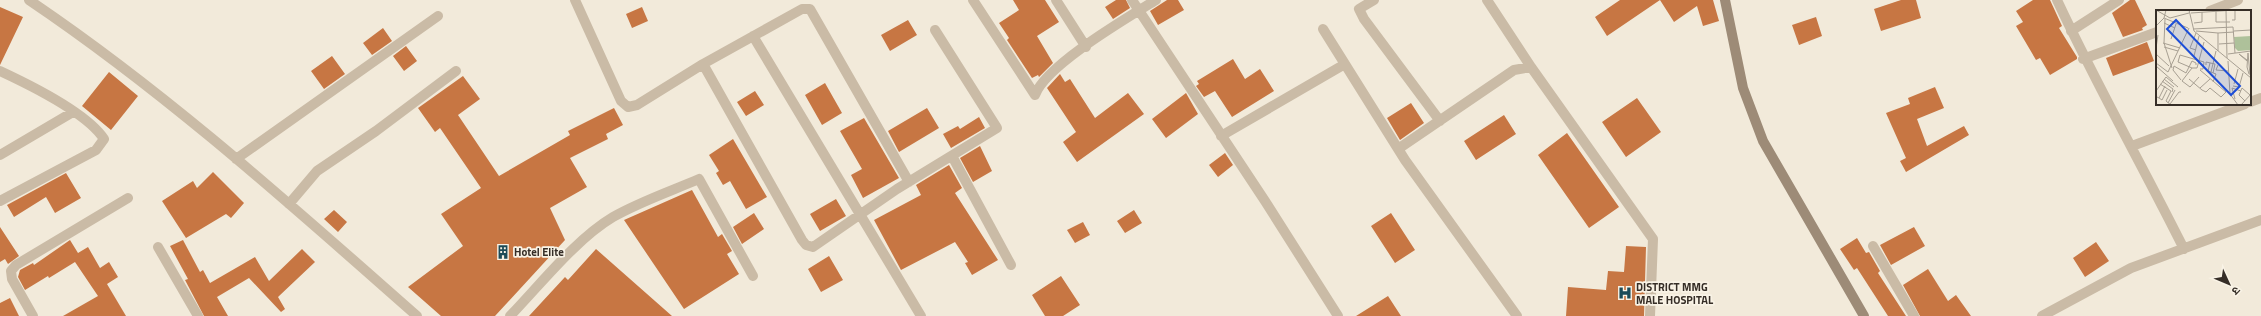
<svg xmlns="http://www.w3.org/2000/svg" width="2261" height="316" viewBox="0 0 2261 316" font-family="'Titillium Web','Noto Sans Devanagari',sans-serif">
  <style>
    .building { fill: #c77643 }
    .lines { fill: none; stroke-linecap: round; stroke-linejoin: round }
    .street { stroke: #cabba6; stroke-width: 10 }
    .secondary { stroke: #9d8b77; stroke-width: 10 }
    .labels { text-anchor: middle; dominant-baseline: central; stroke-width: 3.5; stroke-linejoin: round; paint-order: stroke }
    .poi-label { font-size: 11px; font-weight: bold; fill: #362e27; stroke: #f9f3e6; text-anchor: start }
    .inset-road { fill: none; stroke: #a79f92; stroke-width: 1 }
    .view { fill: #1d4ed8; fill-opacity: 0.15; stroke: #1d4ed8; stroke-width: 2 }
    .inset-edge { fill: none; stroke: #362e27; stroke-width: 2 }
  </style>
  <rect width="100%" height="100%" fill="#f2eada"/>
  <!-- building -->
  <path class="building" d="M1013,0h32l14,22 -22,14 16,27 -14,14 -1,-2 -6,3 -25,-38 2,-2 -10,-15 20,-13z
    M1116,0h10l4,8 -17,11 -8,-12z
    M1167,0h11l6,10 -26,15 -8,-14z
    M1620,0h93l6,21 -16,5 -6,-20 -23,16 -14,-22 -53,36 -12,-19z
    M1901,0h15l5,18 -40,13 -7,-22z
    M2033,0h17l12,26 -3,2 18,29v2l-27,16 -10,-17 -4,2 -20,-34 7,-4 -7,-11z
    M2130,0h5l12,25 -5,3 1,2 -20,7 -11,-24z
    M0,7l23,10 -23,48z
    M642,7l6,14 -16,7 -6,-14z
    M1816,17l6,19 -23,9 -7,-20z
    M908,20l9,15 -27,16 -9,-16z
    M383,28l9,13 -20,14 -9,-12z
    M2147,42l7,19 -41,15 -7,-18z
    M406,46l11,15 -13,10 -11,-15z
    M332,56l13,18 -21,15 -13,-18z
    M1233,59l12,20 15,-10 14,22 -42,26 -17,-26 -11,6 -8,-11 3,-2 -2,-3z
    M109,72l29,24 -27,34 -29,-24z
    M1060,74l5,8 5,-3 25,39 33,-25 16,21 -67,48 -14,-20 13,-10 -29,-44z
    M463,76l17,23 -22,16 41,61 71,-41 -2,-4 46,-23 9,17 -17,9 2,5 -38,19 17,29 -37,21 15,32 -70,76h-54l-33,-29 55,-41 -22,-32 40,-26 -41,-60 -5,4 -17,-24z
    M825,83l17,30 -20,12 -17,-30z
    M1935,87l9,21 -27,11 10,27 37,-20 5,9 -63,37 -6,-11 6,-3 -20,-45 24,-9 -2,-6z
    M755,91l9,14 -18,11 -9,-14z
    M1186,93l12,21 -32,24 -14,-19z
    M1637,98l24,34 -35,25 -24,-35z
    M1411,103l13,20 -24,17 -13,-22z
    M927,108l12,20 -40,24 -11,-21z
    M1504,115l12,19 -40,26 -12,-19z
    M979,117l6,11 -34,20 -8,-14 15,-8 2,3z
    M864,118l35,60 -36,20 -12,-23 11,-6 -22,-38z
    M1567,133l52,74 -30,21 -51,-73z
    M733,139l34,58 -21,12 -16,-28 -7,4 -7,-12 3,-2 -10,-16z
    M980,146l12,25 -19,11 -13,-24z
    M1225,153l8,12 -15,12 -9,-12z
    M949,165l13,23 -7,5 43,67 -26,15 -7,-12 3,-1 -13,-20 -54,28 -27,-50 47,-25 -5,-10z
    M213,172l31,31 -13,15 -5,-4 -40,24 -24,-37 31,-20 4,7z
    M66,173l15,25 -26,15 -9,-16 -32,20 -7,-12z
    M692,190l26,47 4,-3 10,17 -5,3 12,20 -55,35 -60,-89z
    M836,199l10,17 -26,15 -10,-17z
    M334,210l13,12 -9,10 -14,-13z
    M1134,210l8,13 -17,10 -8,-12z
    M754,213l10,16 -22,15 -9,-17z
    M1391,213l24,37 -20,13 -24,-37z
    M1083,222l7,13 -15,8 -8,-13z
    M0,227l19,29 -11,8 -3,-5 -5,3z
    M1914,227l11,19 -34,19 -11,-20z
    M1857,238l9,15 3,-1 11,19 -2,2 28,43h-18l-31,-48 -3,2 -14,-21z
    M70,240l8,13 10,-6 12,21 9,-6 9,15 -11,7 19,32h-63l35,-20 -23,-34 -26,16 -1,-2 -23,14 -7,-13 2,-7 13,-7 1,2z
    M183,240l17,32 3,-2 7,13 45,-26 14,24 33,-32 13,13 -37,35 7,12 -4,3 -32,-34 -32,19 11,19h-24l-19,-36 3,-1 -18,-33z
    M2096,242l13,19 -24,16 -12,-19z
    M1626,246l20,1 -2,69h-78l2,-29 38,3 2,-19 16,1z
    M596,249l76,67h-143l36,-39 3,3z
    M829,256l14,24 -22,12 -13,-23z
    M1928,269l20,32 8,-6 15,21h-51l-17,-31z
    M1061,276l19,29 -17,11h-18l-13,-21z
    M1388,296l13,20h-45z
    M10,298l9,18h-19v-13z"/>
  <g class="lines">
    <!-- street -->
    <path class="street" d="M29,0c138,93 263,206 388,316
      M575,0l46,101 7,6 9,-2 66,-41 99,-55h8l99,173
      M973,0l62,95
      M1056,0l30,47
      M1132,0l133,201 73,115
      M1374,0l-15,9 5,10 76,102
      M1487,0l44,67
      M2057,0c39,84 85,165 127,249
      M2210,11l28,-11
      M1323,29l82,131 112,156
      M2071,31l48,-31
      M753,36l168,280
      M2083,59l74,-27
      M703,64l99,176 4,5 7,2 84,-58 100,-61 -62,-98
      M0,71c28,13 87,42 104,68l-8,11 -96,51
      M1035,95c11,-30 92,-77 121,-95
      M2250,102l11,-4
      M1221,136l124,-72
      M2132,146l113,-42
      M1398,149l116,-79 17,-3 122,172 -3,77
      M0,155l73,-43
      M952,156l59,109
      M236,159l202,-143
      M289,204l28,-33 59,-40 80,-60
      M1873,246l41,70
      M158,247l40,69
      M33,316l-21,-37 -1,-8 5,-6 112,-67
      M510,316c30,-31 66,-77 103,-99 26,-15 58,-26 86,-38l54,97
      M2042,316l89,-48 130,-48"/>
    <!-- secondary -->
    <path class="secondary" d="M1725,0l18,88 20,53 101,175"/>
  </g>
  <!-- icons -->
  <defs>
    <symbol id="building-bare" viewBox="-9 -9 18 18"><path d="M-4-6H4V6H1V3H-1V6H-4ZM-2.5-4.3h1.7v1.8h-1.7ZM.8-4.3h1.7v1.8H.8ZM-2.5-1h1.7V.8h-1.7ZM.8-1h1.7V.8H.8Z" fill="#1c4b58" stroke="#f9f3e6" stroke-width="2.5" paint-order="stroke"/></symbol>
    <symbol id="hospital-bare" viewBox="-9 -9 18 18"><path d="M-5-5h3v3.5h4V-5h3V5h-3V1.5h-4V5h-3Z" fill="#1c4b58" stroke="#f9f3e6" stroke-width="2.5" paint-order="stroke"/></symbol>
  </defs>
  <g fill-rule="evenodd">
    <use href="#building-bare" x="493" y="242" width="20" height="20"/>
    <use href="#hospital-bare" x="1615" y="283" width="20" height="20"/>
  </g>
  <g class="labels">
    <!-- poi labels -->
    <g class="poi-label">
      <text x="514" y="252">Hotel Elite</text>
      <text x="1636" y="287">DISTRICT MMG<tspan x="1636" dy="13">MALE HOSPITAL</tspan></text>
    </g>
  </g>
  <!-- overview -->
  <g transform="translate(2156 10)">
    <rect width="95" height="95" fill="#f2eada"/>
    <path d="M95,26v14l-13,1 -3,-3 -1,-11z" fill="#aec19a"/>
    <path class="inset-road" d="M0,0l14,8 19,-5M33,0l5,21 57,47M60,0v12h14M70,0l1,48M35,3l44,-3M8,8l24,10M9,9l-1,24 8,25M76,10h3v-10M8,13l11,5M38,13l8,-1v-10M0,16l8,-8 2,-8M37,19l40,-2 2,26M40,21l22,2v18M78,21l17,-1M62,23l16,-1M15,29l5,-15M7,33l17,5M63,34l15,-1M8,37l14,4M0,38l2,-13M40,40l-6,-2 6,-15M0,44l13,12M72,44l23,-3M24,45l-2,7 14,6 -10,13 8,6 9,-10M24,45l24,7 -1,7h-3M38,46l5,-20M72,51l2,33 8,11M91,51l-8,-7 8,6M0,53l12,9 21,-44M54,53l-2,8 8,3 -3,8M50,55v-3l9,2 -2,9M62,55l-2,5 12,1M0,56l17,15M18,56l-1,4 8,10M18,56l12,7M36,58h5l7,-26M44,60l26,22M55,62l5,-21M30,63l6,-12 4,2v2M93,64l-2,-7 1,-14 2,22M10,67l12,10M8,69l10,8M33,69l13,11 4,2 4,-4 11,9 5,-5M6,71l11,8 -1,3M4,74l11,7 -5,10 5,4M78,74l4,-15M77,76l6,1 4,-14M44,78l10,-9M0,81l10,-14M1,87l2,1 6,-12M3,88l3,2 5,-10M79,89l-3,-11 9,3M89,91l-6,-6 3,-7 8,7M12,93l7,-13M14,94l9,-12h2M85,95l10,-11"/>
    <path class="view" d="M20,10l64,66 -9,9 -64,-66z"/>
    <rect width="95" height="95" class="inset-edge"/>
  </g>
  <!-- north arrow -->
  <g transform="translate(2229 284) rotate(134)" stroke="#f9f3e6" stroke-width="3" paint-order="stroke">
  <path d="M0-3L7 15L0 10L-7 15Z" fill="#362e27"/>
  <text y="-6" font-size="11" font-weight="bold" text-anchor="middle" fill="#362e27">उ</text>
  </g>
</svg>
